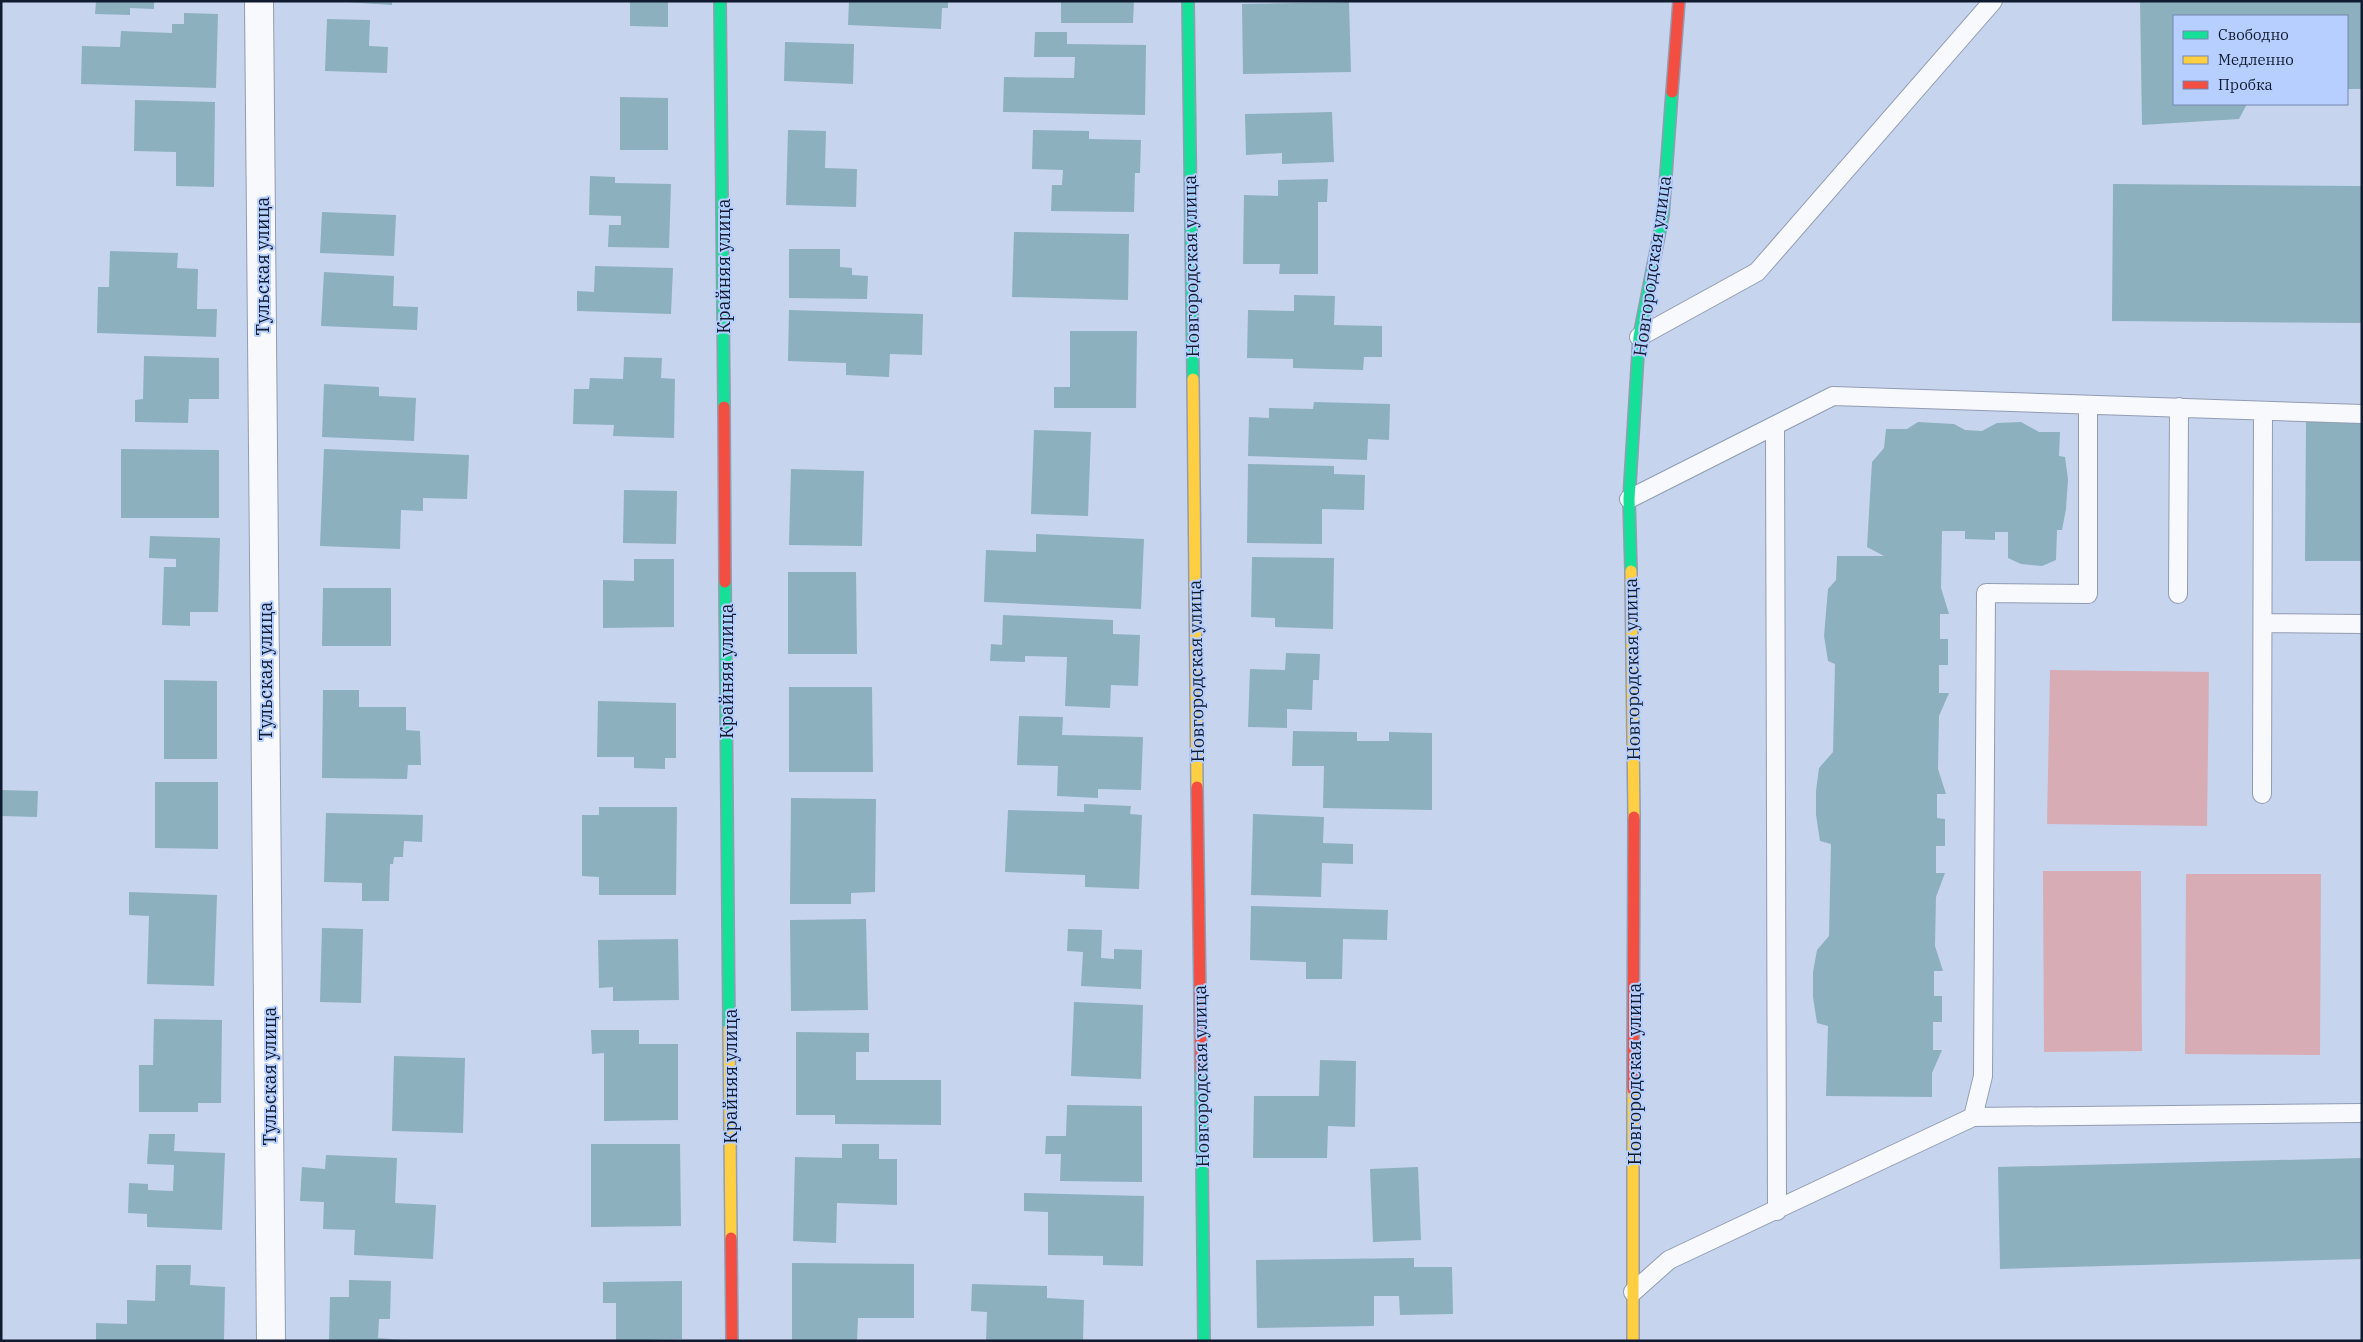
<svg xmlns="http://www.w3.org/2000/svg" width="2363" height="1342" viewBox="0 0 2363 1342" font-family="'IBM Plex Serif',serif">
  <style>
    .green { fill: #d8acb5 }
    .building { fill: #8cb0be }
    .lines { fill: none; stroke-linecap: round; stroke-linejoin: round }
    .lane-casing { stroke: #929cb2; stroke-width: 20 }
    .street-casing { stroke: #929cb2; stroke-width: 30 }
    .fast-casing { stroke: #929cb2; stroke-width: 14 }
    .slow-casing { stroke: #929cb2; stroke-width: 14 }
    .jam-casing { stroke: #929cb2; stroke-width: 14 }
    .lane { stroke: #f7f9fc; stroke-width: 18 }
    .street { stroke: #f7f9fc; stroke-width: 28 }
    .fast { stroke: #16e098; stroke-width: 11 }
    .slow { stroke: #ffcf43; stroke-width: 11 }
    .jam { stroke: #f24e42; stroke-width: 11 }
    .labels { text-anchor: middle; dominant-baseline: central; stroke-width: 4; stroke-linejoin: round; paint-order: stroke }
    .street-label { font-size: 18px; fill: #101b30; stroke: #b7cffe }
  </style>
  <rect width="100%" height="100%" fill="#c7d4ee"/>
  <!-- green -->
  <path class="green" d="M2050,670l159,2 -2,154 -160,-2z
    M2043,871h98l1,180 -98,1z
    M2186,874h135l-1,181 -135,-1z"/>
  <!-- building -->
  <path class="building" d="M96,1h58v8l-24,-1v7l-35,-1z
    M329,1h63v4z
    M668,1v26l-38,-1v-24z
    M849,1h99v7h-6l-1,21 -93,-4z
    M1061,1h73l-1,22h-72z
    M2140,1h222v88h-15v-73h-173v88h73l-8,15 -97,6z
    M1349,2l2,70 -108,2 -1,-70z
    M184,13l34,1 -2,74 -135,-4 1,-38 38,1 1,-16 51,2v-9h12z
    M327,19l43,1 -1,26 19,1 -1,26 -62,-2z
    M1035,32h32v12l79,1 -1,70 -142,-3 1,-35 70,1 1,-21h-41z
    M785,42l69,2 -1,40 -69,-3z
    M620,97l48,1v52h-48z
    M135,100l80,2 -1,85 -38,-1v-34l-42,-1z
    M1332,112l2,50 -52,2v-11l-36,2 -1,-41z
    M788,130l38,1 -1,37 32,1 -1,38 -70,-2z
    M1033,130l56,1v8l52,1 -1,33h-5l-1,39 -83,-1 1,-26h10l1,-15 -31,-1z
    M590,176l25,1v6l56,1 -2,64 -61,-1 1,-22h12v-9l-32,-1z
    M1328,179l-1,23h-9v72h-39l1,-10h-37l1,-69 34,1v-16z
    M2113,184l249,2v137l-250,-2z
    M322,212l74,3 -2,41 -74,-3z
    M1014,232l115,2 -1,66 -116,-3z
    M789,249h51v18l12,1v7l16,1 -1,23 -78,-1z
    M110,251l68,2 -1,15 21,1 -1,40h20l-1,28 -119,-4 1,-46h11z
    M595,266l78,2 -2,46 -94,-3v-20l17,1z
    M324,272l70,4 -1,30 25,1 -1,23 -96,-4z
    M1294,295l41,1 -1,29 48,1v31h-18l-1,13 -70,-2v-9l-46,-1 1,-48 46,1z
    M789,310l134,4 -1,41 -32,-1 -1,23 -43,-2v-12l-58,-2z
    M1070,331h67l-1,77h-82v-21h16z
    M144,356l75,2v41h-30l-1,24 -53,-1v-22l8,-1z
    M624,357l38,1 -1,20 14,1 -1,59 -61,-2 1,-11 -41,-1 1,-35h15l1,-11 33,1z
    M324,384l55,3v9l37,2 -2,43 -92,-4z
    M1314,402l76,2 -1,36 -21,-1 -1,21 -119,-4 1,-39 20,1v-10l44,1z
    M1918,422l36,2 11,6 17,1 15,-8 24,-1 18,10h21l-1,24 6,1 3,22 -2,30 -4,21h-5l-1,30 -14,6 -21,-2 -13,-6v-26h-13v8l-30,-1v-8h-23l-1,57 8,26h-9v25h8v26h-9v28h10l-10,23 -1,53 8,25h-9v24l8,1v27h-9v27h9l-9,24 -1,49 8,25h-9v25h8v26h-9v28h9l-10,23v24l-106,-1 2,-70 -11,-3 -4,-26v-25l4,-22 12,-14 2,-92 -11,-3 -4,-26v-24l3,-23 14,-16 2,-88 -7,-3 -4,-25 4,-47 8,-9 1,-24h47l-17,-9 5,-85 12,-14 2,-19h21z
    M2306,422h56v139h-57z
    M1034,430l57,2 -3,84 -57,-2z
    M121,449l98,1v68h-98z
    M324,449l145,6 -2,44 -44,-1v13l-22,-1 -1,39 -80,-3z
    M1248,464l86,2v8l31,1 -1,35 -42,-1v35l-75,-1z
    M791,469l73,2 -2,75 -73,-1z
    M624,490l53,1 -1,53 -53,-1z
    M1036,534l108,5 -3,70 -157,-7 2,-52 50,2z
    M150,536l70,2 -2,74h-28v14l-28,-1 2,-58h12v-8l-27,-1z
    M1252,557l82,1 -1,71 -58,-2v-9l-24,-1z
    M634,559h40v68l-71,1v-48l31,1z
    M788,572h68l1,82h-69z
    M323,588h68v58h-69z
    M1003,615l110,5v14l27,1 -2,51 -27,-1 -1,23 -45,-2 2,-49 -42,-1v6l-35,-1 1,-17 11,1z
    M1286,653l34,1 -1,26h-6l-1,30 -25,-1v19l-39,-1 2,-58 35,1z
    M164,680l53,1v78h-53z
    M789,687h83l1,85h-84z
    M323,690h36v17h47v23l14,1 1,34h-13l-1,14 -85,-1z
    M598,701l78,2v55h-11v11l-31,-1v-11h-37z
    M1019,716l44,1 -1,18 81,2 -2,53 -43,-1v9l-41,-2 1,-30 -41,-1z
    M1293,731l64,1v9h32v-9l43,1v77l-109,-2 1,-42h-32z
    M155,782h63v67l-63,-1z
    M1,790l37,1 -1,26 -36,-1z
    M791,798l85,1 -1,93 -24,1v11h-61z
    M1084,804l47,2 -1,8 12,1 -3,74 -54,-2v-12l-80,-3 3,-62 76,2z
    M599,807h78l-1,88h-77v-18l-17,-1v-61h17z
    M326,813l97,2 -1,27 -18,-1 -1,16h-9l-1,7h-3l-1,37h-27v-18l-38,-1z
    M1253,814l71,3 -1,26 30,1v20l-31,-1 -1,34 -70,-2z
    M129,892l88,3 -3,91 -67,-2 2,-68 -20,-1z
    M1251,906l137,4 -1,30 -44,-1 -1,40h-36v-17l-56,-2z
    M866,919l2,91 -77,1 -1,-91z
    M322,928l41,1 -2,74 -41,-1z
    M1068,929l34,1 -1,28 13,1v-10l28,1 -1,39 -60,-3 2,-34 -16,-1z
    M678,939l1,61 -66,1v-14l-14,1 -1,-48z
    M1074,1002l69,3 -2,74 -70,-3z
    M154,1019l68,1 -1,83h-23v9h-59v-47h14z
    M591,1030h48v14h39v76l-74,1v-68l-12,1z
    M796,1032l73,1v19h-13v28h85v45l-106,-1v-9h-39z
    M394,1056l71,2 -2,75 -71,-2z
    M1320,1060l36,1 -1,66 -27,-1 -1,32h-74l1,-62h65z
    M1067,1105l75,1v76l-82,-1 1,-27h-16l1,-18h20z
    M149,1134h26l-1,17 51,2 -3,77 -75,-3v-13l-19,-1 1,-30 19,1v6l25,1 1,-26 -27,-1z
    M591,1144h89l1,82 -90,1z
    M842,1144h37v15h18v46l-60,-2 -1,40 -43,-2 2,-84 47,1z
    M326,1155l71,3 -2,45 41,2 -3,54 -79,-4 1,-25 -32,-1 1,-27 -24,-1 2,-34 23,2z
    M2362,1158v101l-362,10 -2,-102z
    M1418,1167l3,73 -48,2 -3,-73z
    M1024,1193l120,3 -1,70 -40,-1v-9l-55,-1v-43l-24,-1z
    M1414,1258v9h38l1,47 -53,1 -1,-19h-25v30l-117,2 -1,-68z
    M792,1263l122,1v54h-56l-1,23h-65z
    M156,1265h35l-1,20 35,2 -1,54h-128v-18l31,1v-24l28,1z
    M349,1280l42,1 -1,38h-11l-1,19 38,3h-87l1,-44h19z
    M682,1281v58l-66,2v-38h-13v-21z
    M972,1284l75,2v12l37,2 -1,41h-97l1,-29 -16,-1z"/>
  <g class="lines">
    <defs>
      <path id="lane" d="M1639,337l118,-65 236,-271
        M1775,425l2,786
        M1629,499l204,-103 529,18
        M2178,594l1,-187
        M2263,623l99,1
        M2262,794l1,-383
        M1973,1117l10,-41 3,-483 102,1v-189
        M1633,1292l36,-32 304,-143 389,-4"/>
      <path id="street" d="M259,1l12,1340"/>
      <path id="fast" d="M720,1l4,406
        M1188,1l5,378
        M1631,571l-2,-72 10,-162 24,-122 9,-123
        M725,582l4,447
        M1201,1071l3,270"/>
      <path id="slow" d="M1193,379l4,408
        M1631,571l3,246
        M729,1029l2,209
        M1633,1341v-251"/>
      <path id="jam" d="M1672,92l7,-91
        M724,407l1,175
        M1197,787l4,284
        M1633,1090l1,-273
        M731,1238l1,103"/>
    </defs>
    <!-- lane casing -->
    <use href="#lane" class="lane-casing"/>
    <!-- street casing -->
    <use href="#street" class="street-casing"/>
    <!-- fast casing -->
    <use href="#fast" class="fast-casing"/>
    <!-- slow casing -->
    <use href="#slow" class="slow-casing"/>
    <!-- jam casing -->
    <use href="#jam" class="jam-casing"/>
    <!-- lane -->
    <use href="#lane" class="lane"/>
    <!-- street -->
    <use href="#street" class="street"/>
    <!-- fast -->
    <use href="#fast" class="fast"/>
    <!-- slow -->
    <use href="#slow" class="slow"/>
    <!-- jam -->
    <use href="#jam" class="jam"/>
  </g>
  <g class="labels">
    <!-- street labels -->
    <g class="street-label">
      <text transform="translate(262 266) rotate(-90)">Тульская улица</text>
      <text transform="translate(723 266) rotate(-90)">Крайняя улица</text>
      <text transform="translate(1191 266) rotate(-91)">Новгородская улица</text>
      <text transform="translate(1652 266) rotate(-82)">Новгородская улица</text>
      <text transform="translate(1632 669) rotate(-91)">Новгородская улица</text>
      <text transform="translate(265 671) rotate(-90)">Тульская улица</text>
      <text transform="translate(726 671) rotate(-90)">Крайняя улица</text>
      <text transform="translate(1196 671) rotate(-91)">Новгородская улица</text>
      <text transform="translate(1634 1074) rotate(-90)">Новгородская улица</text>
      <text transform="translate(269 1076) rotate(-90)">Тульская улица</text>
      <text transform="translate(730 1076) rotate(-90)">Крайняя улица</text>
      <text transform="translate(1201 1076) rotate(-91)">Новгородская улица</text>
    </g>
  </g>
  <!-- border -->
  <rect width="2363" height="1342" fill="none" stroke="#101b30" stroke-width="5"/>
  <!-- legend -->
  <rect x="2173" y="15" width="175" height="90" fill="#b7cffe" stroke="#7487ac"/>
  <rect x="2183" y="31" width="25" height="8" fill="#16e098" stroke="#7487ac"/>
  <text x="2218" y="40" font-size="15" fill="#101b30">Свободно</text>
  <rect x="2183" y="56" width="25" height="8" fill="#ffcf43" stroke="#7487ac"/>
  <text x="2218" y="65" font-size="15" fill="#101b30">Медленно</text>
  <rect x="2183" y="81" width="25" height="8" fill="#f24e42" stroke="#7487ac"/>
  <text x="2218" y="90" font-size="15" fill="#101b30">Пробка</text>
</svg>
